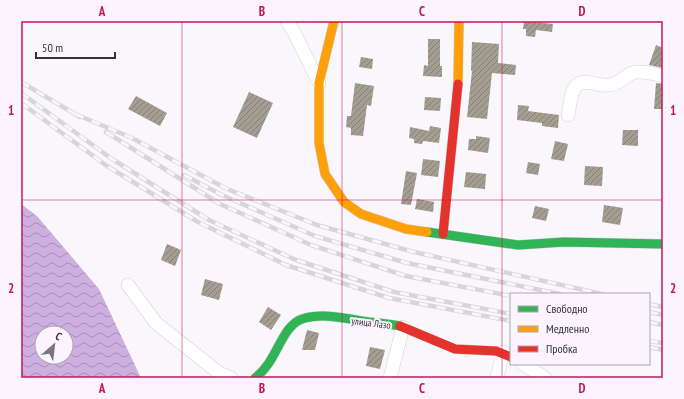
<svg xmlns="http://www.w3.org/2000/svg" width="684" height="399" viewBox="0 0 684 399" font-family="'PT Sans Narrow',sans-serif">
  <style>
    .water { fill: url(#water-waves); fill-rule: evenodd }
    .building { fill: url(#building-hatch) }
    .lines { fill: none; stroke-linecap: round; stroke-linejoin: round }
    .street-casing { stroke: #d4d1d6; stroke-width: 14 }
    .fast-casing { stroke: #d4d1d6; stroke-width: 10 }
    .slow-casing { stroke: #d4d1d6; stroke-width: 10 }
    .jam-casing { stroke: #d4d1d6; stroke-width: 10 }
    .street { stroke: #fefeff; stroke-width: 13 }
    .fast { stroke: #30b455; stroke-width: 9 }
    .slow { stroke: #ff9f0a; stroke-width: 9 }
    .jam { stroke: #e5322d; stroke-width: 9 }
    .rail-casing { stroke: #d6d5d7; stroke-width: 4.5 }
    .rail { stroke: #fbf4ff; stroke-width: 3; stroke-dasharray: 9; stroke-linecap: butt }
    .grid { fill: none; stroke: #c2185b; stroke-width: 1; stroke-opacity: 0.55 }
    .labels { text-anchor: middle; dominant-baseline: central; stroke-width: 4; stroke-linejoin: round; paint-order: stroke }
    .street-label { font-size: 10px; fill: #353237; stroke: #fbf4ff }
    .neatline { fill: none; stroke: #c2185b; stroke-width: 1.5 }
    .grid-label { font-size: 13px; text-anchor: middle; font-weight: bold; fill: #c2185b }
  </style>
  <defs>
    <pattern id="water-waves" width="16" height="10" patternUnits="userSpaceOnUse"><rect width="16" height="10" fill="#ceafe1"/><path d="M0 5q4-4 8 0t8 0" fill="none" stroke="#a88fb7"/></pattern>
    <pattern id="building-hatch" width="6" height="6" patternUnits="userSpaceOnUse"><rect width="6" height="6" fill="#a39d92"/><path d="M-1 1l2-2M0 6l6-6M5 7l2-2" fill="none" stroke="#868178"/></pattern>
  </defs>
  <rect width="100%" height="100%" fill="#faf7fc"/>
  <!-- water -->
  <path class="water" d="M21,204l16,12 62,73 42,89h-120zM42,333h24v24h-24z"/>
  <!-- building -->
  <path class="building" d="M524,21l29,3 -1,8 -16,-2 -1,7 -9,-1v-7h-3z
    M428,39h12v27h2v11l-19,-1 1,-11 4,1z
    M472,42l27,2 -1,19 18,2 -1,10 -23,-2 -5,46 -20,-2 5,-46h-1z
    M656,45l7,3v20l-14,-3z
    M361,57l12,2 -1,10 -13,-2z
    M355,83l19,3 -3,20 -4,-1 -4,31 -12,-1v-7l-5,-1 1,-11h4z
    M656,83l7,1v25h-9z
    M249,92l24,11 -16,35 -24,-11z
    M136,96l31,17 -7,13 -32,-17z
    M425,97l16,1 -1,13 -16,-1z
    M518,105l11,1 -1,5 31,4 -1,13 -16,-2v-3l-25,-3z
    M430,126l11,2 -2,15 -16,-2 -1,3 -8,-1v-4l-5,-1 1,-11 19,4z
    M623,130h15v16l-16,-1z
    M476,136l14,2 -2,15 -20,-3 1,-11h7z
    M555,141l13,3 -4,17 -13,-2z
    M423,159l17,2 -2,16 -17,-2z
    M528,162l12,2 -2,11 -12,-2z
    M585,166l18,1 -1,19 -18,-1z
    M406,171l11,2 -6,32 -10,-1z
    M466,172l20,2 -1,15 -21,-2z
    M417,199l17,3 -1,10 -18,-3z
    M604,205l19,3 -3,17 -18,-3z
    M535,206l14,3 -3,12 -14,-3z
    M167,244l14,6 -6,16 -14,-6z
    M205,279l18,5 -4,16 -18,-5z
    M268,307l13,8 -10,15 -12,-8z
    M307,330l12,3 -4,17h-13z
    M370,347l15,3 -5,19 -14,-3z"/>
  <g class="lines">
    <defs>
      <path id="street" d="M287,21l7,11 25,51
        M568,115c2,-8 2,-24 9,-30 8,-7 23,2 33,0 9,-1 15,-9 22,-12 9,-3 22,1 31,3
        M128,285l28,38 63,50 12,5
        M523,364l22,14
        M390,378l13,-51
        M497,378l6,-26"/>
      <path id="fast" d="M427,232l91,13 46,-3 99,2
        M255,378c17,-13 21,-31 33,-48 4,-5 8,-9 14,-11 21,-7 46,0 67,3 10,1 20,2 31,4"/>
      <path id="slow" d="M334,21l-15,62v60l6,31 19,28 17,12 45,15 21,3
        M458,84l1,-63"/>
      <path id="jam" d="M443,234l15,-150
        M400,326l55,23 41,2 15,6"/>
    </defs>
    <!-- street casing -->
    <use href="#street" class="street-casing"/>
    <!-- fast casing -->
    <use href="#fast" class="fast-casing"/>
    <!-- slow casing -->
    <use href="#slow" class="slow-casing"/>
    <!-- jam casing -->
    <use href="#jam" class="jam-casing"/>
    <!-- street -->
    <use href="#street" class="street"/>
    <!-- fast -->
    <use href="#fast" class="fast"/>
    <!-- slow -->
    <use href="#slow" class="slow"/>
    <!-- jam -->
    <use href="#jam" class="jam"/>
    <defs>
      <path id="rail" d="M21,82l59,35
        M21,93l91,66 97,61 87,40 98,32 117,22
        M21,103l86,63 91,56 88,43 103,33 122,23
        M75,114l57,24 93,50 92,37 97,27 188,42
        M106,132l114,72 91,41 95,31 105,20
        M184,175l38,20 93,41 92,27 153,31
        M649,304l14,3
        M649,312l14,3
        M649,322l14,3
        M649,341l14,2
        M649,347l14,3"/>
    </defs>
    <!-- rail casing -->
    <use href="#rail" class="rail-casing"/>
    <!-- rail -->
    <use href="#rail" class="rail"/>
  </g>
  <!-- grid -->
  <path class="grid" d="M182,21v357M342,21v357M502,21v357M21,200h642"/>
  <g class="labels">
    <!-- street labels -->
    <g class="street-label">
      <text transform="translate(371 323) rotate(7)">улица Лазо</text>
    </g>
  </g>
  <!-- border -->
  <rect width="684" height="399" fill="none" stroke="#fbf4ff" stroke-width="44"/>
  <!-- legend -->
  <rect x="510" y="293" width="140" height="72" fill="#fbf4ff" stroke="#aca6af"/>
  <rect x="518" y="306" width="20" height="6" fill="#30b455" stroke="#aca6af"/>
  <text x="546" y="313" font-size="12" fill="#353237">Свободно</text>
  <rect x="518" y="326" width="20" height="6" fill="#ff9f0a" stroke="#aca6af"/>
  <text x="546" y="333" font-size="12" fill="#353237">Медленно</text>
  <rect x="518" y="346" width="20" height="6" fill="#e5322d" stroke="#aca6af"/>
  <text x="546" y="353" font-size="12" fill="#353237">Пробка</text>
  <!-- north arrow -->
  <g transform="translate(54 345) rotate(28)"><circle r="19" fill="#fbf4ff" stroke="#aca6af"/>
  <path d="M0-3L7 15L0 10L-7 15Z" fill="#7a777c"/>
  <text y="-6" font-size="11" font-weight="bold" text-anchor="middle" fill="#353237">С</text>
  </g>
  <!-- scale -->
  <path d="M36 52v6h79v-6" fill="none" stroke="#353237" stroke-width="2"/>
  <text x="42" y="52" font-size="12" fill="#353237" stroke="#fbf4ff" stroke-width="3" paint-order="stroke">50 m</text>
  <rect x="22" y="22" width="640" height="355" class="neatline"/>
  <g class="grid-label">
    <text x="102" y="16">A</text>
    <text x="262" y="16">B</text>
    <text x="422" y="16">C</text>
    <text x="582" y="16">D</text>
    <text x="11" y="115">1</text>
    <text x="673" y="115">1</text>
    <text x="11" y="293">2</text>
    <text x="673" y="293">2</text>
    <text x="102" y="393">A</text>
    <text x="262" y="393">B</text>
    <text x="422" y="393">C</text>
    <text x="582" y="393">D</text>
  </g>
</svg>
